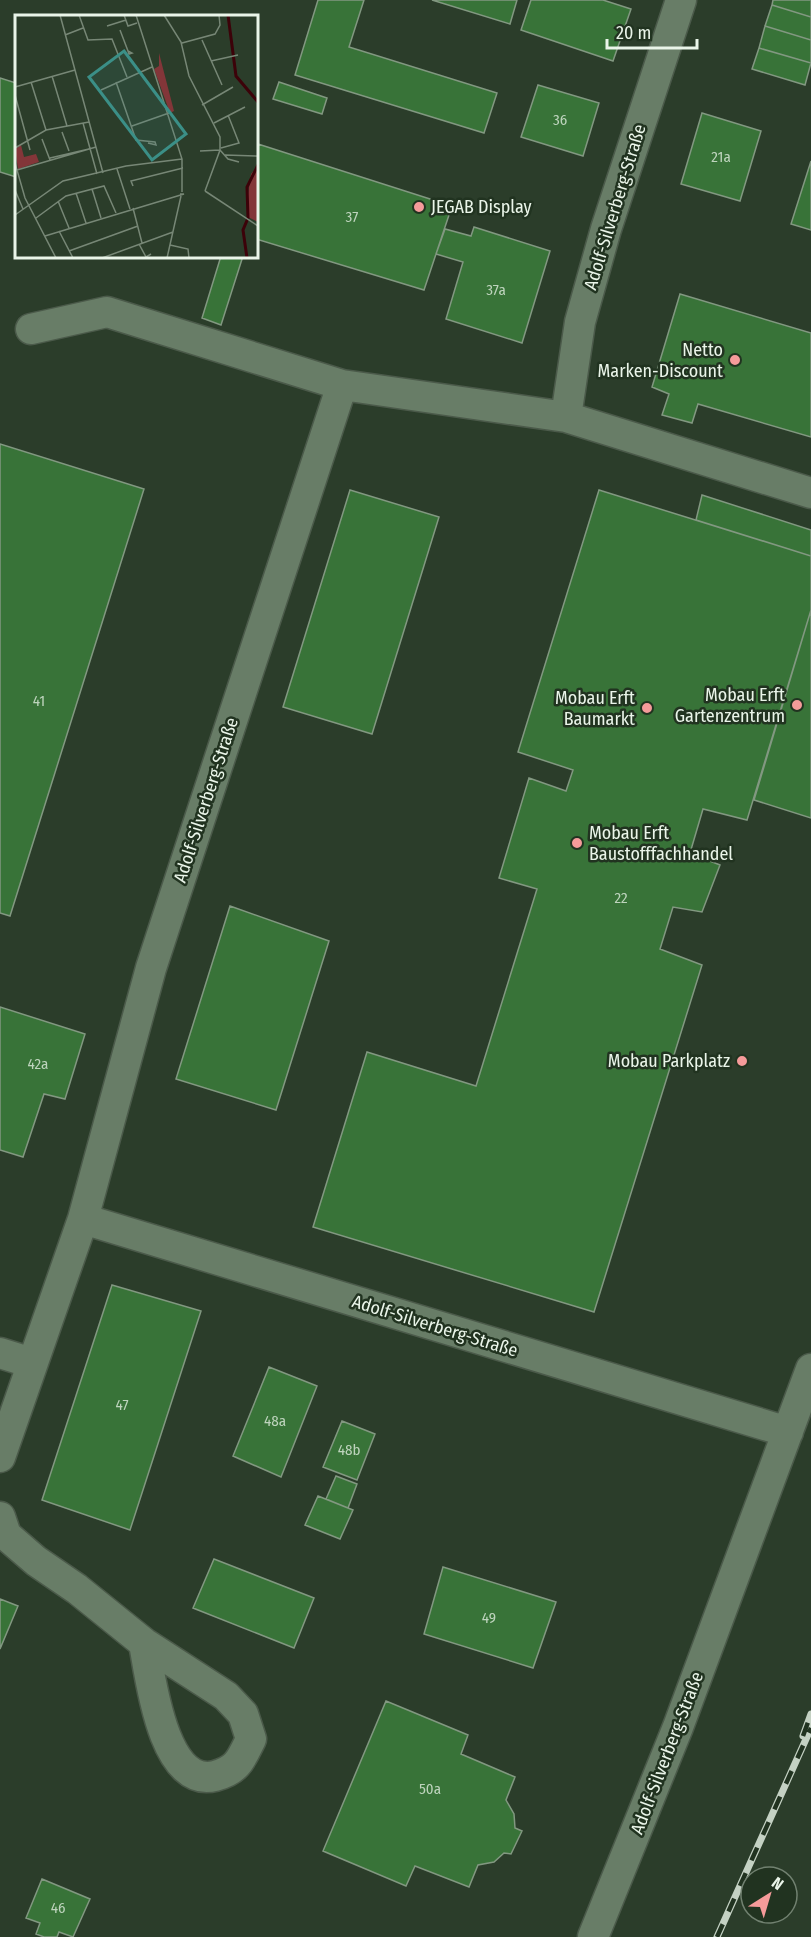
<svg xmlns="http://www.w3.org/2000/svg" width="811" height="1937" viewBox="0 0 811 1937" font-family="'Fira Sans Condensed',sans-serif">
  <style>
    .building { fill: #387338; stroke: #829881; stroke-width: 1.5 }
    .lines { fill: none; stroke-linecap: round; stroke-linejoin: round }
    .street-casing { stroke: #4b5a4a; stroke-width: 33 }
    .street { stroke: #687d67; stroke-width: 30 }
    .rail-casing { stroke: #c4d1c3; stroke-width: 7 }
    .rail { stroke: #213320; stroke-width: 4.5; stroke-dasharray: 14; stroke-linecap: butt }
    .poi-dot { fill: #f59b9a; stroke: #213320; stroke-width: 2 }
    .labels { text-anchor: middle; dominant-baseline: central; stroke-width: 5; stroke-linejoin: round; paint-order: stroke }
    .number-label { font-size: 15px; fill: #bed4bd }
    .poi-label { font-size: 18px; fill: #eaf5e9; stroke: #213320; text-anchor: end }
    .street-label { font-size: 18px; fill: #eaf5e9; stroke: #213320 }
    .inset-river { fill: none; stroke: #3c0209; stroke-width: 3 }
    .inset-road { fill: none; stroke: #778776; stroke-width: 1.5 }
    .view { fill: #3b8f87; fill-opacity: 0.15; stroke: #3b8f87; stroke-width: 3 }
    .inset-edge { fill: none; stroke: #eaf5e9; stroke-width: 3 }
  </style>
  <rect width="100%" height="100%" fill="#2b3d2a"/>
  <!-- building -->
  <path class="building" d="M318,0h46l-15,47 148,46 -13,40 -189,-58z
    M432,0h85l-7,24z
    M531,0h72l28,9 -18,52 -92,-31z
    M773,0h38v17l-39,-12z
    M772,5l39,12v23l-46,-14z
    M765,26l46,14v23l-52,-15z
    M759,48l52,15 -6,22 -53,-16z
    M0,78l16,5v94l-16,-5z
    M279,82l48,16 -5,16 -49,-15z
    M538,85l61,18 -16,53 -62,-19z
    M702,113l59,18 -21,70 -59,-17z
    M258,144l194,62 -28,84 -168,-51z
    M811,161v69l-20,-6z
    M474,227l76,24 -28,92 -76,-24 17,-57 -27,-8 9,-25 26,7z
    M221,256h22l-22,69 -19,-7z
    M680,294l131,39v104l-113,-33 -6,19 -30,-8 7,-21 -17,-7z
    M0,444l144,45 -134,427 -10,-3z
    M350,490l89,27 -67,217 -89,-27z
    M599,490l212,66v54l-64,210 -44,-11 -13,44 30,12 -18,47 -29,-5 -13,42 42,16 -108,347 -281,-85 54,-175 109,34 61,-197 -38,-11 30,-100 37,13 7,-21 -55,-18z
    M702,495l109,35v26l-115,-36z
    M811,610v208l-57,-18z
    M230,906l99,35 -53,169 -100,-31z
    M0,1007l85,27 -20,65 -21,-5 -21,63 -23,-7z
    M112,1285l89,26 -71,219 -88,-30z
    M269,1367l48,19 -36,91 -48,-21z
    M342,1421l33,13 -18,46 -34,-13z
    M336,1476l21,8 -9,24 -22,-9z
    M318,1496l35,14 -13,29 -35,-14z
    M214,1559l100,39 -20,50 -101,-40z
    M443,1567l113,35 -23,66 -109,-34z
    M0,1599l18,7 -18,43z
    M386,1701l82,34 -7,19 54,23 -9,23 8,14 1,14 7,3 -11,23 -7,-1 -10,9 -16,3 -9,22 -54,-21 -9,20 -83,-35z
    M42,1879l48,20 -17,38 -14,-5 -2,5h-13l-8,-3 4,-11 -14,-5z"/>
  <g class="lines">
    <defs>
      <path id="street" d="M31,329l76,-17 235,73 224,32 245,76
        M566,417l14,-95 26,-93 75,-229
        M83,1219l705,213
        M0,1353l32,10
        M0,1457l83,-238 68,-251 191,-583
        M0,1517l6,18 30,26 41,28 67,54 82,53 17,18 8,25c-10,20 -13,31 -36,37 -52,13 -65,-100 -71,-133
        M593,1937l85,-210 133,-358"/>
    </defs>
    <!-- street casing -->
    <use href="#street" class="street-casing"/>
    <!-- street -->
    <use href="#street" class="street"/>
    <defs>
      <path id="rail" d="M803,1736l8,-22
        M717,1937l94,-209"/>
    </defs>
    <!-- rail casing -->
    <use href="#rail" class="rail-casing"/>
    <!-- rail -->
    <use href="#rail" class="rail"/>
  </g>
  <!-- markers -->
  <g class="poi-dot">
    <circle cx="419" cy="207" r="6"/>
    <circle cx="735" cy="360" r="6"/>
    <circle cx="797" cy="705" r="6"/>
    <circle cx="647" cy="708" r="6"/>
    <circle cx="577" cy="843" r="6"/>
    <circle cx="742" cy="1061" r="6"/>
  </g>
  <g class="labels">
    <!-- number labels -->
    <g class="number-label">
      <text x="560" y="120">36</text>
      <text x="721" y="157">21a</text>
      <text x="352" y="217">37</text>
      <text x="496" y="290">37a</text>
      <text x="39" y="701">41</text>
      <text x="621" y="898">22</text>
      <text x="38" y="1064">42a</text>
      <text x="122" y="1405">47</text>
      <text x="275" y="1421">48a</text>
      <text x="349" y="1450">48b</text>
      <text x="489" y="1618">49</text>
      <text x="430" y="1789">50a</text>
      <text x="58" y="1908">46</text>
    </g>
    <!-- poi labels -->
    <g class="poi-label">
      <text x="431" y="207" text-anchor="start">JEGAB Display</text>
      <text x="723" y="350">Netto<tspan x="723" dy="21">Marken-Discount</tspan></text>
      <text x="785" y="695">Mobau Erft<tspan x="785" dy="21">Gartenzentrum</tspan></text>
      <text x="635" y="698">Mobau Erft<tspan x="635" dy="21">Baumarkt</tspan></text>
      <text x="589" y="833" text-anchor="start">Mobau Erft<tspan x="589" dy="21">Baustofffachhandel</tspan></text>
      <text x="730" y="1061">Mobau Parkplatz</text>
    </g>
    <!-- street labels -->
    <g class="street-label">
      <text transform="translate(615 207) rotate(-73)">Adolf-Silverberg-Straße</text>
      <text transform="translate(206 800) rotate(-72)">Adolf-Silverberg-Straße</text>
      <text transform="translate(435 1326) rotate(17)">Adolf-Silverberg-Straße</text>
      <text transform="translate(667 1753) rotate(-69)">Adolf-Silverberg-Straße</text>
    </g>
  </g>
  <!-- overview -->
  <g transform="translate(15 15)">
    <rect width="243" height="243" fill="#2b3d2a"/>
    <path d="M144,38l15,58 -4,2 -16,-44 5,-3zM6,130l3,12 12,-3 3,8 -21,7 -3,-20zM243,151v56l-10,-5 -1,-16 4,-27z" fill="#833639"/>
    <path class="inset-river" d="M213,0l8,61 22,26M232,243l-4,-28 5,-12 -1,-31 11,-22"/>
    <path class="inset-road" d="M45,0l43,158M64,0l9,25 24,-1 15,38M109,0l4,11 9,-3M121,0l46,144v33M149,0l17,27 8,34 31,61v13l-15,41M92,11l19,-6M105,15l8,21 1,3 3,-1 -4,-2M50,20l18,-7M187,25l20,45M167,28l33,-9 5,-9 -1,-10M196,46l27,-6M37,61l15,50M16,67l15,48M101,67l20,58 19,2 1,3 -8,-2M0,72l60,-17M86,75l51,-23M0,80l15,55M187,90l31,-18M68,108l14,51M199,108l31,-16M117,111l37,-13M47,117l7,19M27,124l8,21M0,133l31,-18 43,-8M206,133l18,-5 -11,-28M185,136l20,-1 8,9 11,3M210,140l33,1M35,143l39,-9M0,148l10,35 31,60M102,154l13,40M2,155l79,-23M118,171l-2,-5 52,-13M77,174l9,29M0,175l8,19M190,176l53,35M61,178l10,30M43,186l11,27M118,193l9,35M0,200l48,-34 63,-15 56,-7M21,203l30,-22 38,-10 12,27M44,216l14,27M30,221l139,-42h-4M124,229l7,13 5,-3M155,230l18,4 1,9M54,236l69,-25M87,243l71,-26M152,243l14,-62"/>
    <path class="view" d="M109,36l62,83 -34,26 -63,-83z"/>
    <rect width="243" height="243" class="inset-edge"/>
  </g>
  <!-- north arrow -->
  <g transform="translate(769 1895) rotate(37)"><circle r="28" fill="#213320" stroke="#718170" stroke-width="1.5"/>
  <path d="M0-4.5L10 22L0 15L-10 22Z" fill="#f59b9a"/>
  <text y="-9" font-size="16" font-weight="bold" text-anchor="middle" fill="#eaf5e9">N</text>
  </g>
  <!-- scale -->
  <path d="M607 39v9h90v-9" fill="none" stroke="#eaf5e9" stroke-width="3"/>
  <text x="616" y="39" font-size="18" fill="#eaf5e9" stroke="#213320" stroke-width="4.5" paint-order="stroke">20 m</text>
</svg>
